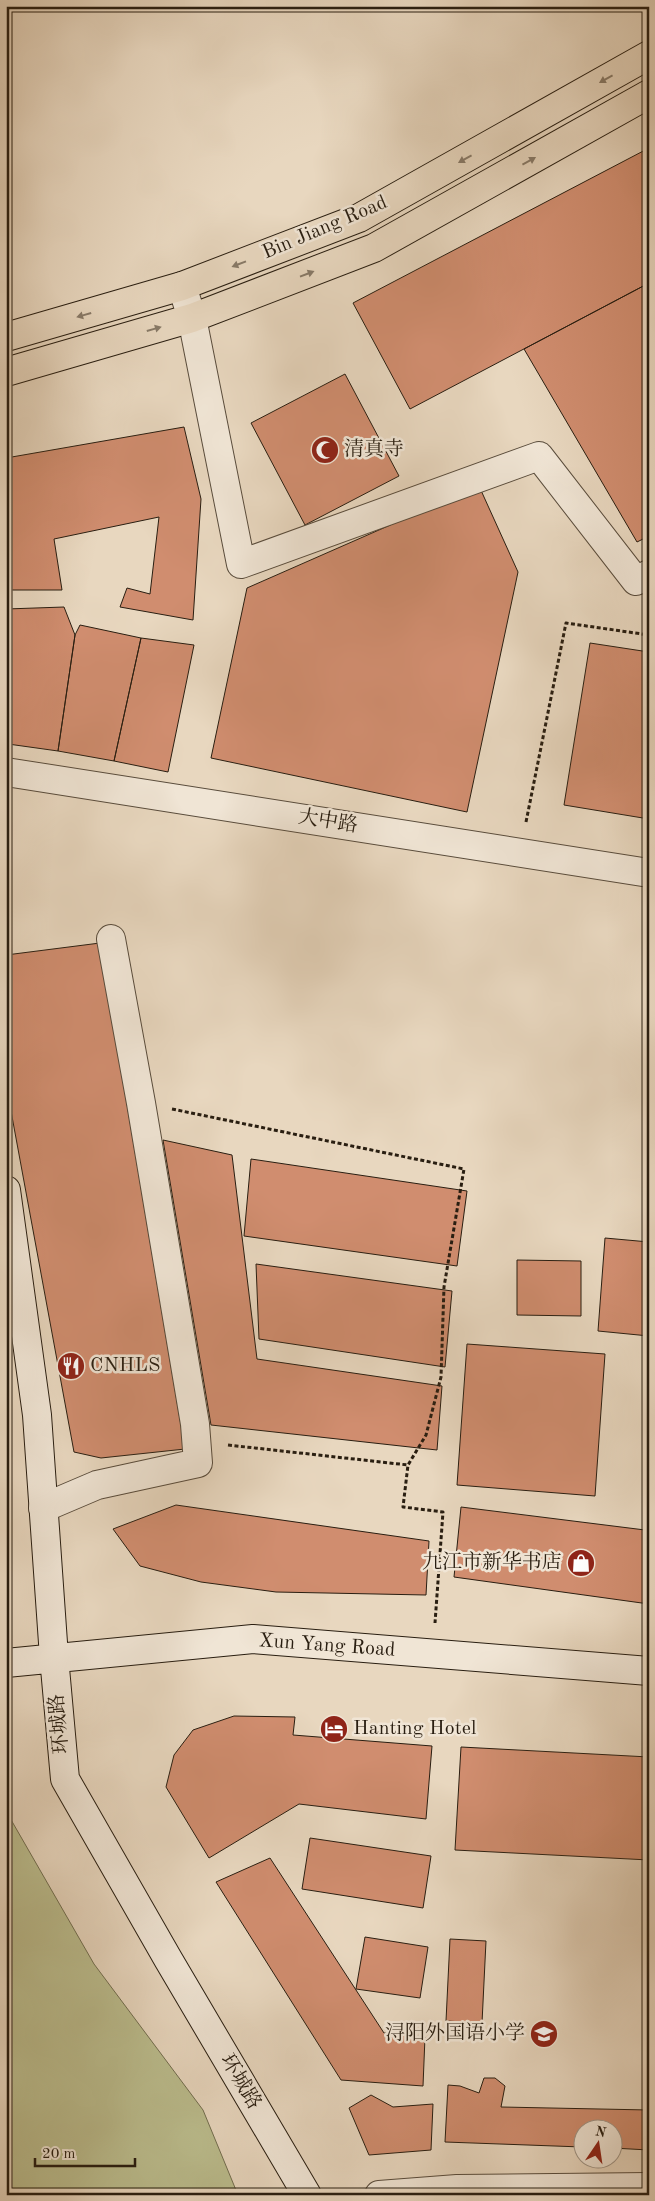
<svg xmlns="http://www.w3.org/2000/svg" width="655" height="2201" viewBox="0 0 655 2201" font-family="'Old Standard TT','Noto Serif SC',serif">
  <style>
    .green { fill: #bbbd8e; stroke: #726e50 }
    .building { fill: #d08d6f; stroke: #291e11 }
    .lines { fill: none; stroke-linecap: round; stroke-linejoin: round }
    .street-casing { stroke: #594c3c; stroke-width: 30 }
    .secondary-casing { stroke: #291e11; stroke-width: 30 }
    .primary-casing { stroke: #291e11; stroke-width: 30 }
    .path { stroke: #291e11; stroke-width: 3; stroke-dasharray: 4 2.5; stroke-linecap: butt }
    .street { stroke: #f0e5d5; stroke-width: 28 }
    .secondary { stroke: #f0e5d5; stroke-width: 28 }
    .primary { stroke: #e8d7bf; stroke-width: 28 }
    .oneway { fill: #887a68 }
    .labels { text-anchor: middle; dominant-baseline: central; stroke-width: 5; stroke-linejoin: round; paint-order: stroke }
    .street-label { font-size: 20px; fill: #291e11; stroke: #f0e5d5 }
    .poi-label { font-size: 20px; fill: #291e11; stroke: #f0e5d5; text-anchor: start }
  </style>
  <rect width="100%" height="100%" fill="#e8d7bf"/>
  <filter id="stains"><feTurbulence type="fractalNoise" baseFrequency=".004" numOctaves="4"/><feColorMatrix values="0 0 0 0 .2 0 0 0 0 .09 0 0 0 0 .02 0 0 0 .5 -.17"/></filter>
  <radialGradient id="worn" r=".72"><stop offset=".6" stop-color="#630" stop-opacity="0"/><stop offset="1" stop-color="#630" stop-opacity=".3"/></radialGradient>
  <!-- green -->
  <path class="green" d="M6,1811l88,153 109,146 35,85h-232z"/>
  <!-- building -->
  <path class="building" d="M649,148v135l-239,126 -57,-106z
    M649,283v253l-12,6 -113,-193z
    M345,374l54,102 -94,49 -54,-102z
    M184,427l17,72 -8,121 -73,-13 7,-19 23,6 9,-77 -105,22 8,51h-56v-132z
    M479,486l39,86 -51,240 -256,-54 36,-170z
    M64,607l11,28 -17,116 -50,-7 -2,-3v-132z
    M80,625l61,13 -27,123 -56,-10 17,-116z
    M141,638l53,7 -26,127 -54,-11z
    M590,643l59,9v167l-85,-14z
    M100,943l85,506 -84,9 -27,-6 -68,-368v-129z
    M163,1140l69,15 25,204 185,27 -5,64 -226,-25z
    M251,1159l216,32 -10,75 -213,-30z
    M605,1238l44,4v94l-51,-5z
    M517,1260l64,1v55l-64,-1z
    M256,1264l196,27 -7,76 -186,-28z
    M467,1344l138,10 -10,142 -138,-11z
    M648,1499l1,105 -195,-27 7,-70 184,23z
    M176,1505l253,36 -3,54 -150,-3 -75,-10 -61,-16 -27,-37z
    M234,1716l61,1 -2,18 139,11 -6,73 -127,-15 -90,54 -43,-71 8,-32 19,-25z
    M461,1747l188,10v103l-194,-10z
    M310,1838l121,18 -8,52 -121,-19z
    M270,1858l114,175 41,4 -2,49 -82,-6 -125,-198z
    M365,1937l63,10 -8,51 -64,-9z
    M450,1939l36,2 -4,82 -36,-2z
    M484,2078h11l10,8 -4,21 148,3v40l-37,-2v-20h-30v19l-137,-5 3,-57 12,1 19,7z
    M371,2095l22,12 40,-3 -2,46 -62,5 -20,-47z"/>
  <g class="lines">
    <defs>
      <path id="street" d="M182,286l10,32 49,246 298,-108 97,125 13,-7
        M6,772l643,101
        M43,1508l54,-23 101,-22 -3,-39 -54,-321 -30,-164
        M379,2195l78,-6 192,-2"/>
      <path id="secondary" d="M6,1190l31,225 17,242 11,122 103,180 139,236
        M6,1663l247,-24 396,32"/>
      <path id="primary" d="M6,337l176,-51 177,-68 290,-163
        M6,372l186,-54 182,-70 275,-154"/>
    </defs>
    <!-- street casing -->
    <use href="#street" class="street-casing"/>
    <!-- secondary casing -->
    <use href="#secondary" class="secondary-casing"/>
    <!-- primary casing -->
    <use href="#primary" class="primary-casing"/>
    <!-- path -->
    <path class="path" d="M526,822l40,-199 83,12
      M172,1109l292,60 -20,118 -3,90 -15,58 -18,30 -5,42 40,5 -8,111
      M228,1445l180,20"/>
    <!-- street -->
    <use href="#street" class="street"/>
    <!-- secondary -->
    <use href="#secondary" class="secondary"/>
    <!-- primary -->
    <use href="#primary" class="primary"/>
  </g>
  <!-- one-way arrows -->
  <defs><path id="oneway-solid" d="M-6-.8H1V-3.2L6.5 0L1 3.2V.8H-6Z" transform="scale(1.25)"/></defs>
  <g class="oneway">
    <use href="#oneway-solid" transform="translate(606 79) rotate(151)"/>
    <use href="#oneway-solid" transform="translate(465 159) rotate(151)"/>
    <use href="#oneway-solid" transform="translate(529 161) rotate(-29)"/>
    <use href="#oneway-solid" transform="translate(239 264) rotate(159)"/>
    <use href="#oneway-solid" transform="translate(307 274) rotate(-21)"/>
    <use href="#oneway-solid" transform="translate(84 315) rotate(164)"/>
    <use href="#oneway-solid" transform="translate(154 329) rotate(-16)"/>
  </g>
  <!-- icons -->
  <defs>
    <symbol id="mosque-disc" viewBox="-11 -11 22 22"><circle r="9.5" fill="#8f2418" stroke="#f0e5d5"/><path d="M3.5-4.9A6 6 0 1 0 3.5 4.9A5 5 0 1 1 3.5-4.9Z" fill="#fff"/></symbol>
    <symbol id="restaurant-disc" viewBox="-11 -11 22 22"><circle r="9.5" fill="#8f2418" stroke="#f0e5d5"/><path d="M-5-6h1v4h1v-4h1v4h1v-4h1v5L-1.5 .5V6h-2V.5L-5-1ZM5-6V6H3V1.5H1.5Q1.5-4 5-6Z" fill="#fff"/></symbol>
    <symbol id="shop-disc" viewBox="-11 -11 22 22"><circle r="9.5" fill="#8f2418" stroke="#f0e5d5"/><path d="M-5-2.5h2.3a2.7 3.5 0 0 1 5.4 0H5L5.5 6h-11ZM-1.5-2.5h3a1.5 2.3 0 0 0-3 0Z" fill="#fff"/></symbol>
    <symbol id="hotel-disc" viewBox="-11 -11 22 22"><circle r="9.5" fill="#8f2418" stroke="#f0e5d5"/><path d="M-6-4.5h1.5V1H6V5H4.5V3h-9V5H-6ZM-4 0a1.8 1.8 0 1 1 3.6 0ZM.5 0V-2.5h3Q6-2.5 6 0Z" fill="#fff"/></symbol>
    <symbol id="school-disc" viewBox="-11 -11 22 22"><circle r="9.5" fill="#8f2418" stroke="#f0e5d5"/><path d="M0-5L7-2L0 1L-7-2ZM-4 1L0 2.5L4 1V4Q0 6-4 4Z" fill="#fff"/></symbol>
  </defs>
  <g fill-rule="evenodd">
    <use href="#mosque-disc" x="309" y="434" width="32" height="32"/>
    <use href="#restaurant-disc" x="55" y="1350" width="32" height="32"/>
    <use href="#shop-disc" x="565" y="1547" width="32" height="32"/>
    <use href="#hotel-disc" x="318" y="1713" width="32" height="32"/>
    <use href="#school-disc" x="528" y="2018" width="32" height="32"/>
  </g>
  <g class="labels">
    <!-- street labels -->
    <g class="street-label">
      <text transform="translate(325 228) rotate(-23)">Bin Jiang Road</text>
      <text transform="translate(328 822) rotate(9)">大中路</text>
      <text transform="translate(327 1646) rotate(4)">Xun Yang Road</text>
      <text transform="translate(60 1724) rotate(-95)">环城路</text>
      <text transform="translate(240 2082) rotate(59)">环城路</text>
    </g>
    <!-- poi labels -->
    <g class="poi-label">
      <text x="344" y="450">清真寺</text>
      <text x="90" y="1366">CNHLS</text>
      <text x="562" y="1563" text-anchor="end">九江市新华书店</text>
      <text x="353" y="1729">Hanting Hotel</text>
      <text x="525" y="2034" text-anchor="end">浔阳外国语小学</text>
    </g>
  </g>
  <!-- margin -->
  <rect width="655" height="2201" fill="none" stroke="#e8d7bf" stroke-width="25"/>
  <rect x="8" y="8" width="640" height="2186" fill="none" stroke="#291e11" stroke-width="2.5"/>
  <rect x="12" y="12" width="630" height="2176" fill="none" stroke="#291e11"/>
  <!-- north arrow -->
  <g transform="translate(598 2144) rotate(13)"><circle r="24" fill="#f0e5d5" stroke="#a09587"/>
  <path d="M0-4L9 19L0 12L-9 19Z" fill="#8f2418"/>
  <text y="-8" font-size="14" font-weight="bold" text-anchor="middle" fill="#291e11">N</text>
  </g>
  <!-- scale -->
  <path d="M35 2158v8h100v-8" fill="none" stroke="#291e11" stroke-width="2.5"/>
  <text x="42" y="2158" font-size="15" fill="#291e11" stroke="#f0e5d5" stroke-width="4" paint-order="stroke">20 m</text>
  <rect width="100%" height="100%" filter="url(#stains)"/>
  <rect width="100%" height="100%" fill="url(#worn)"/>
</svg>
